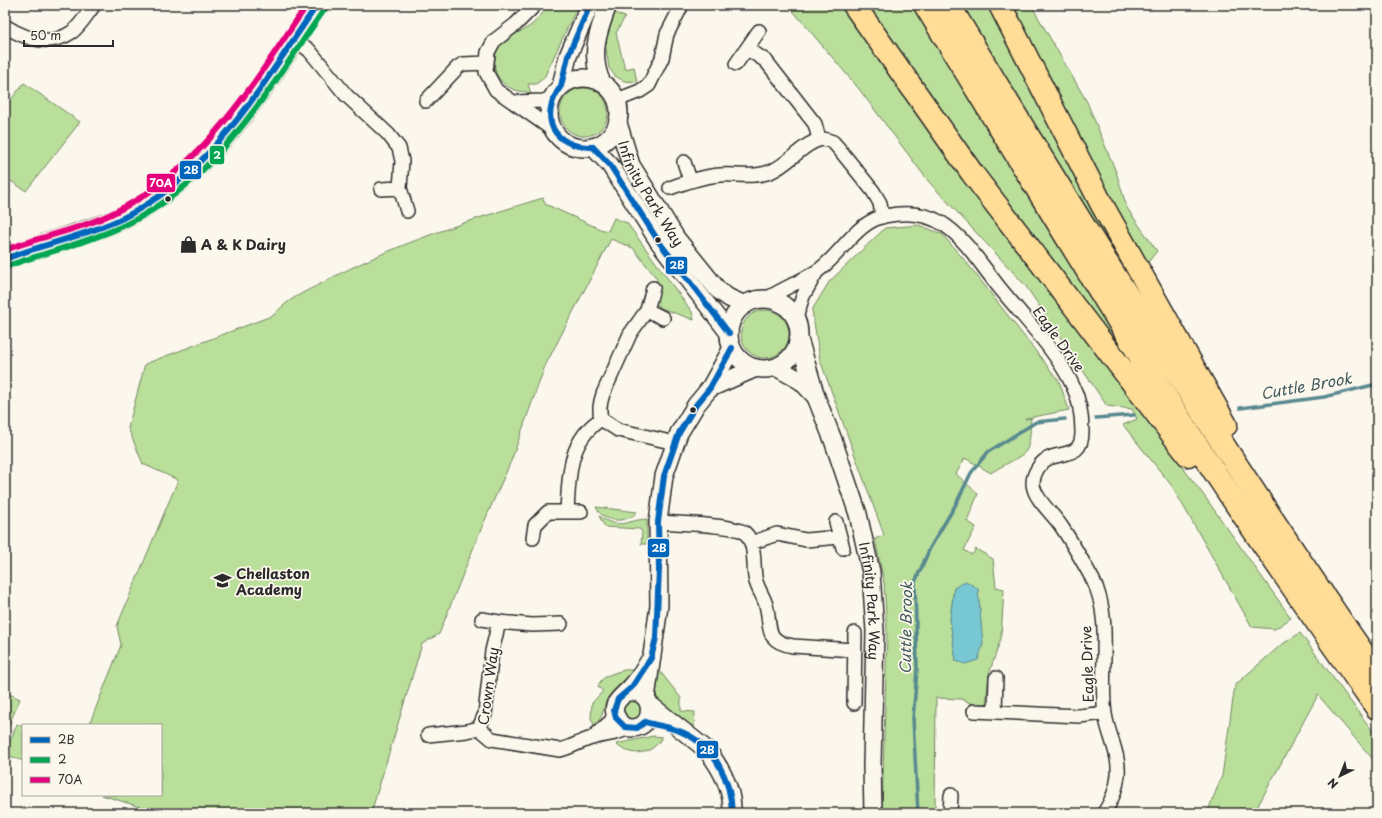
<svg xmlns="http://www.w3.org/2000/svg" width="1382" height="818" viewBox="0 0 1382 818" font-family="'Playpen Sans',sans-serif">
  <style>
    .green { fill: #badf9a; stroke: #728562; fill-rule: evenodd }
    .water { fill: #78c8d4; stroke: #598990 }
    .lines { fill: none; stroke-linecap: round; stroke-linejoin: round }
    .stream { stroke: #598990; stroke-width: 3.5 }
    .minor-casing { stroke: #2b2b2b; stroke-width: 16 }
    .tertiary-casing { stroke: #2b2b2b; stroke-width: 20 }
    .primary-casing { stroke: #2b2b2b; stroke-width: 24 }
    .trunk-casing { stroke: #2b2b2b; stroke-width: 25 }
    .minor { stroke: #fbf7ec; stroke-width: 13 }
    .tertiary { stroke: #fbf7ec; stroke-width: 17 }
    .primary { stroke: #ffdd96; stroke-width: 21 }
    .trunk { stroke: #ffdd96; stroke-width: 22 }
    .bus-1-casing { stroke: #fbf7ec; stroke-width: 9 }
    .bus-2-casing { stroke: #fbf7ec; stroke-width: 9 }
    .bus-3-casing { stroke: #fbf7ec; stroke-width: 9 }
    .bus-1 { stroke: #0065bd; stroke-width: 6 }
    .bus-2 { stroke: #00a651; stroke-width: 6 }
    .bus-3 { stroke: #e5007d; stroke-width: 6 }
    .bus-dot { fill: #2b2b2b; stroke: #fbf7ec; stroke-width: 1.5 }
    .labels { text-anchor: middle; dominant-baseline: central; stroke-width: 3.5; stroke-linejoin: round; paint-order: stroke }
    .street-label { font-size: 14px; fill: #2b2b2b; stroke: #fbf7ec }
    .poi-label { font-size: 14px; font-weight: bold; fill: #2b2b2b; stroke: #fbf7ec; text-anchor: start }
    .water-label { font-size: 15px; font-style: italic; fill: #425a5e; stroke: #fbf7ec }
    .line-badge { stroke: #fbf7ec; stroke-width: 1.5 }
    .badge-label { font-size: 11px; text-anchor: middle; font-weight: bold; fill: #fff }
  </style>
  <rect width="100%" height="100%" fill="#fbf7ec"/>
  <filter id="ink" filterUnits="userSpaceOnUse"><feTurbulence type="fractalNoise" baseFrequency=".025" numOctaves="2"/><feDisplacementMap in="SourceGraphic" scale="8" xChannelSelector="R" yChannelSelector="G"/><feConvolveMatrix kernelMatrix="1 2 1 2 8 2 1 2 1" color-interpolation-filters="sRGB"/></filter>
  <g filter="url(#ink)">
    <!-- green -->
    <path class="green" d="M549,5h29l-34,73 -8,6h-8l3,10 -4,1v-3c-13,-1 -21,-4 -29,-15 -3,-5 -4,-11 -3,-17 2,-22 15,-22 30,-31 9,-4 18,-16 24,-24z
      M788,5h54l150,212 213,280 86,121 -16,11 -23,-2 -80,-141 -49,-61 14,-6 -5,-10 -25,-3 -82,-121 -96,-103 -70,-93z
      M861,5h51l116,190 121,194 -3,3z
      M963,5h30l211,393 -175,-275z
      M1012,5h19l56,97 29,70 11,36 30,43 -11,14z
      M615,13l10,4 -9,16 9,36 9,-2 3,15 -13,-1 -9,-5 -6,-8 -4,-25z
      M24,83l56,39 -54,69 -21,-14v-70z
      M560 112a24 24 0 1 1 48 0a24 24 0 1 1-48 0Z
      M543,198l2,6 55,25 8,2 6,-13 13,5 65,89 2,8 -33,-12 -8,-8 4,-21 -24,-31 -22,-9 -66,127 -34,95 -30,68 -42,105 -17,10 -51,169h-212l-57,-18h59v-70h-72l32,-80 -4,-19 61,-146 -35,-16 -15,-36 17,-64 129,-49c13,-16 31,-23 48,-32 70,-38 145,-62 221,-85z
      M919,225l23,9 25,29 92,118 10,29 -41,8 -3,1 6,-1c-1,9 0,22 -4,31 -3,8 -27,17 -36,24l-26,-15 -9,16 22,20 -11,27 9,6 -12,23 8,5 4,-6 17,10 3,28 8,2 -3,49 -12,36 -3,30h-13l-12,-5 -25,-1 -1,115h-53l5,-181 -3,-50 -9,-43 9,-4 -64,-175 -8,-50 17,-28 56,-54zM954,588l2,72 -6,-40z
      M741 334a24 24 0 1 1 48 0a24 24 0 1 1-48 0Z
      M596,507l41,5c-10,12 -35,11 -41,-5z
      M599,516c22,15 26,4 48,3v25h-6l1,-12 -2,-3 -35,-2z
      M1300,633l77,104v27l-59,-69 -64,118h-47l15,-37 13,-91 46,-40z
      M624,670h9c-7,10 -17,16 -24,26 -7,10 -4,22 -15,29l-3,-7 1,-15 11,-12 -5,-4c2,-11 16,-14 26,-17z
      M659,670l22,28v13l14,1 -1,16 -36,-27 -3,-10z
      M5,692l15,7 -15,35z
      M623 711a10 10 0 1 1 20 0a10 10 0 1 1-20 0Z
      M17,724l6,3v34l-18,-7z
      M653,736l9,1c-9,18 -32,21 -46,7z"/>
    <!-- water -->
    <path class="water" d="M966,581l12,8 5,55 -5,16 -13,4 -9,-3 -6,-41 4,-32z"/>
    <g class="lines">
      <!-- stream -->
      <path class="stream" d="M1240,408l84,-11 53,-13
        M1096,418l38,-3
        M918,813l-5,-94 4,-49 -2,-88 15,-34 26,-44 15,-31 17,-21 48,-30 29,-3"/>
      <defs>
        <path id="minor" d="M535,5l-19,19 -22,17 -6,11 -2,20 10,18 57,40
          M5,26c20,13 45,21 67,6 9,-7 15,-18 22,-27
          M294,39l15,11 37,45 42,39 11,14 3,13 -2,27 7,23
          M748,49l18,12 49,63 4,15
          M736,64l23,-33
          M617,100l23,-9 9,-6 13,-27 5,-24 15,-29
          M426,101l32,-34 5,-3 23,-1
          M514,102l30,-1 9,-4
          M684,162l6,18
          M670,188c16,-6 33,-12 50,-13 17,-1 37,3 52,-4 17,-7 34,-31 52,-32l9,3 7,8 33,41 7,12 2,14
          M381,189l19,-1
          M653,288l-6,22 -17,24 -27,60c-3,9 -4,15 -2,25l17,11 57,13
          M764,300c17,-10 35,-18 52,-28 24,-15 39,-50 69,-56 20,-4 43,-3 61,10 21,15 36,40 53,61 24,30 56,62 73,97 7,14 10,32 10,48 0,23 -14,20 -30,25 -12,3 -22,20 -18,32 4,13 19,25 27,37 11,16 22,36 32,54 20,40 6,91 12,134 3,20 15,41 13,61 -1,13 -7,27 -14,38
          M647,310l16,8
          M796,318l7,-22 14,-25
          M567,512c2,-36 1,-71 34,-93
          M658,522c15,1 79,3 87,11 11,10 8,31 10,44 1,9 7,17 10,25 8,21 -4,39 28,44l61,4
          M836,522l7,26
          M533,538l2,-13 13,-13h33
          M751,543l26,-9 29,6 34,-3
          M482,619l17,3
          M561,624l-29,1 -33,-3 -7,29 -7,63 -6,14 13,11 68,11c12,-3 21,-9 32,-12 13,-4 25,-3 36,-10
          M854,703l1,-70
          M974,711l105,5 26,-3
          M995,712l1,-34
          M428,735l39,-4 12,-3
          M592,738l19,-17 3,-7
          M950,813l1,-18"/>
        <g id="tertiary">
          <circle cx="584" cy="113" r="35"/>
          <path d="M602,83c-13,-27 -4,-52 6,-78"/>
          <path d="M561,86l7,-30 22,-51"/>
          <path id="s1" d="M618,123l13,42 45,73 42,52 11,8 16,7"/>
          <path d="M593,147l17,18 49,77 70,91"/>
          <circle cx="764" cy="334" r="35"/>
          <path id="s2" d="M799,339l17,58 17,43 25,74 13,58 4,59 -3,134 1,48"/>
          <path d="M776,367l25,14 15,16"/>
          <path d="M710,388l46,-20"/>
          <path d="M625,693c30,-8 33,36 6,35 -6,0 -11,-4 -14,-10 -9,-15 7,-22 15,-32 7,-7 12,-16 17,-25"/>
          <path d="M646,698l13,-92 -1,-84 6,-46 15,-43 17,-28 14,-17 22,-40"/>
          <path d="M649,704l58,46c14,18 26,40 25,63"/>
        </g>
        <path id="primary" d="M5,259c39,-16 80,-24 117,-41 69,-33 119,-98 160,-160 12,-17 23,-36 35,-53"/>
        <path id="trunk" d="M854,5l118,168 216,282
          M925,5c87,142 172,285 262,425 61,94 125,186 190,278
          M949,5c136,227 277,451 428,668
          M1000,5l101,198 125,222"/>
      </defs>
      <!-- minor casing -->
      <use href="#minor" class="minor-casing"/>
      <!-- tertiary casing -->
      <use href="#tertiary" class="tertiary-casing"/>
      <!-- primary casing -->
      <use href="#primary" class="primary-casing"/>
      <!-- trunk casing -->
      <use href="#trunk" class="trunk-casing"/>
      <!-- minor -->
      <use href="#minor" class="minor"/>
      <!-- tertiary -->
      <use href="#tertiary" class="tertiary"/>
      <!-- primary -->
      <use href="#primary" class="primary"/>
      <!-- trunk -->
      <use href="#trunk" class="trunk"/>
      <defs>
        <path id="bus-1" d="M561,86c-23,32 -8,62 32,61
          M561,86l7,-30 22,-51
          M593,147l17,18 49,77 70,91
          M5,259c38,-15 81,-23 118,-41 90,-45 139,-133 194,-213
          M645,722l-8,6 -12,-1 -9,-9 -2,-8 4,-11 14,-12 19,-29 5,-20 3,-69 -1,-47 6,-46 15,-43 17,-28 14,-17 22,-40
          M645,722c13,4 27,5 39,11 31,14 47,47 48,80"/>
        <path id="bus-2" d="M8,266c38,-14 80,-23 117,-41 92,-44 143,-135 199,-215"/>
        <path id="bus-3" d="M5,250c37,-14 79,-21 114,-40 87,-44 135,-128 188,-205"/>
      </defs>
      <!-- bus-1 casing -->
      <use href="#bus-1" class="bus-1-casing"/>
      <!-- bus-2 casing -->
      <use href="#bus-2" class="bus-2-casing"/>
      <!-- bus-3 casing -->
      <use href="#bus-3" class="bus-3-casing"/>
      <!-- bus-1 -->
      <use href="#bus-1" class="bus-1"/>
      <!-- bus-2 -->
      <use href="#bus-2" class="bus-2"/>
      <!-- bus-3 -->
      <use href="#bus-3" class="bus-3"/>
    </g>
  </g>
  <!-- icons -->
  <defs>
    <symbol id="shop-bare" viewBox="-9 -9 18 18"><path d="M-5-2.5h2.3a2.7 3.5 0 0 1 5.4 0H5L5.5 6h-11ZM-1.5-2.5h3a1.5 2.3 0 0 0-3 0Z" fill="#2b2b2b" stroke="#fbf7ec" stroke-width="2.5" paint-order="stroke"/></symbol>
    <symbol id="school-bare" viewBox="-9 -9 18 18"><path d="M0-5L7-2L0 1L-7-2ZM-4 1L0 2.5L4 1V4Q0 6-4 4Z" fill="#2b2b2b" stroke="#fbf7ec" stroke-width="2.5" paint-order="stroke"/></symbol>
  </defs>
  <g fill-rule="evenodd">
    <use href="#shop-bare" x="176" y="232" width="25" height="25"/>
    <use href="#school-bare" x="210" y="568" width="25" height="25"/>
  </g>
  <!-- markers -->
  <g class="bus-dot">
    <circle cx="168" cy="199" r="3.5"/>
    <circle cx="658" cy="240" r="3.5"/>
    <circle cx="693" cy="410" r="3.5"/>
  </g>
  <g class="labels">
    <!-- street labels -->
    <g class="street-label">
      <text stroke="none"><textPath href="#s1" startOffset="78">Infinity Park Way</textPath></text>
      <text transform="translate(1059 339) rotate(54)">Eagle Drive</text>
      <text stroke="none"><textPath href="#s2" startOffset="273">Infinity Park Way</textPath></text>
      <text transform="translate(1087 664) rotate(-92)">Eagle Drive</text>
      <text transform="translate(488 686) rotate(-82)">Crown Way</text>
    </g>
    <!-- poi labels -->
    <g class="poi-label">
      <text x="201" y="244">A &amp; K Dairy</text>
      <text x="236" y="573">Chellaston<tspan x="236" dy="16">Academy</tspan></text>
    </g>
    <!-- water labels -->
    <g class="water-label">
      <text transform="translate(1306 385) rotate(-10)">Cuttle Brook</text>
      <text transform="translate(905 628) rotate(-89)">Cuttle Brook</text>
    </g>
  </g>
  <g class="line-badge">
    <rect x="209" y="145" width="16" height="20" rx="4" fill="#00a651"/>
    <rect x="179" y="160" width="23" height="20" rx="4" fill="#0065bd"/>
    <rect x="146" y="173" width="30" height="20" rx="4" fill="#e5007d"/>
    <rect x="665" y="256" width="23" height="19" rx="4" fill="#0065bd"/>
    <rect x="647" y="538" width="23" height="20" rx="4" fill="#0065bd"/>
    <rect x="696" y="740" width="23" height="19" rx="4" fill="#0065bd"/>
  </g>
  <g class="badge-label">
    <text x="217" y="159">2</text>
    <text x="191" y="174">2B</text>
    <text x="161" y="187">70A</text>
    <text x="677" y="269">2B</text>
    <text x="659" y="552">2B</text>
    <text x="707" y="754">2B</text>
  </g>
  <!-- margin -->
  <rect width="1382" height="818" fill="none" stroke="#fbf7ec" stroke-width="20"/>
  <rect x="10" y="10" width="1362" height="798" fill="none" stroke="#2b2b2b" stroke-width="1.5" filter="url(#ink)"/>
  <!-- legend -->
  <rect x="22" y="724" width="140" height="72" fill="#fbf7ec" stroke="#a8a59f"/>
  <rect x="30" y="737" width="20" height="6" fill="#0065bd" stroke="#a8a59f"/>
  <text x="58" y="744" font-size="12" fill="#2b2b2b">2B</text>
  <rect x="30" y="757" width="20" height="6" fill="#00a651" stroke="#a8a59f"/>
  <text x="58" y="764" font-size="12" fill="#2b2b2b">2</text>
  <rect x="30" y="777" width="20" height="6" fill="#e5007d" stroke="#a8a59f"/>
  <text x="58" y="784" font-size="12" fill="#2b2b2b">70A</text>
  <!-- north arrow -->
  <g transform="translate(1340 776) rotate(223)" stroke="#fbf7ec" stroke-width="3" paint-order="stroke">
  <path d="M0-3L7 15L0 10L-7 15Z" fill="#2b2b2b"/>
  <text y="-6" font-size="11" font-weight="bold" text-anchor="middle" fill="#2b2b2b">N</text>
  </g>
  <!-- scale -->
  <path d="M24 40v6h89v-6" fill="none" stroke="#2b2b2b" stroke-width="2"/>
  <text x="30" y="40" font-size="12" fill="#2b2b2b" stroke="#fbf7ec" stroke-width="3" paint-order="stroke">50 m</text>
</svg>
